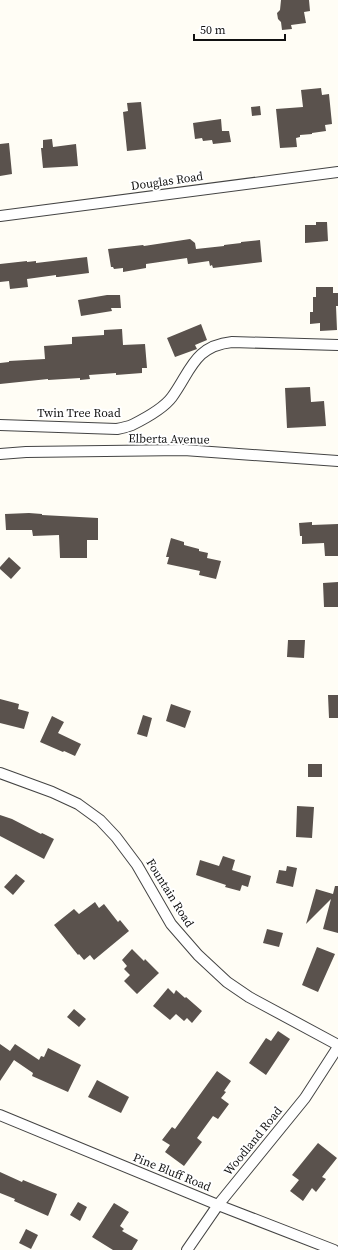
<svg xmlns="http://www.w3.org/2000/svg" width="338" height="1250" viewBox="0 0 338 1250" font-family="'Source Serif 4',serif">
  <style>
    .building { fill: #5a524d }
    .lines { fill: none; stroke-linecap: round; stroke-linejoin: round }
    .minor-casing { stroke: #444; stroke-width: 12 }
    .minor { stroke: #fff; stroke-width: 10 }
    .labels { text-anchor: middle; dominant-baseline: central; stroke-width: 4; stroke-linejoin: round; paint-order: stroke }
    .street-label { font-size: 12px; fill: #111; stroke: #fff }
  </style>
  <rect width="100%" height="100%" fill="#fffdf5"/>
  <!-- building -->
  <path class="building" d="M281,0h28l1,11 -6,1 2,11 -15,2 1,4 -10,1 -1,-8 -3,-3 -1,-6 3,-3z
    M321,88l1,7 7,-1 3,30 -7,1 1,6 -14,2v1l-12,1v2l-4,1 1,9 -17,1 -4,-39 27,-2 -2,-17z
    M141,102l5,47 -19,2 -4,-39 5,-1 -1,-8z
    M260,106l1,9 -9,1 -1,-9z
    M221,119l1,12h7l2,11 -18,2 -1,-4 -9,1 -1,-3 -7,1 -2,-16z
    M52,139l1,8 23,-3 2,22 -35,2 -2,-20h2v-8z
    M9,143l3,31 -12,2v-32z
    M316,222h11l1,19 -23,2v-18h11z
    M190,239l5,4 1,6 28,-3v-1l17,-2v-1l19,-2 2,22 -49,6 -1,-3 -2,1 -1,-5 -21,3 -1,-6 -41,6v4l-23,4v-4l-9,1 -1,-2h-2l-3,-18 35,-4 1,1z
    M87,257l2,16 -31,4h-2v-2l-29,4 1,8 -18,2 -1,-8 -9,1v-18l27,-3v1l9,-1v2z
    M316,287h17v6h5v13h-2l1,24 -17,1v-8l-10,1v-12h3v-15h3z
    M107,295h13l1,13h-10l1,3 -31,5 -3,-16z
    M201,324l6,16 -12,5 2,4 -22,8 -8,-19z
    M122,329l1,16 22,-1 2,24h-5v5l-26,2v-2l-27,2 1,4 -10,1v-2l-32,2v-1l-48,5v-21l9,-1v-1l36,-2 -1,-13 28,-2v-7l32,-2v-5z
    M310,387l1,15 13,-1 2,25 -39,2 -2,-40z
    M29,513l13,1v1l56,3v22h-11v18h-27l-1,-23 -26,1 -1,-6h-26l-1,-16z
    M312,522v3l26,-1v32h-13l-1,-13 -22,1v-8h-2l-1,-13z
    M171,538l13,4v3l15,4v2l9,2 -1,5 14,3 -5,18 -17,-4 1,-4 -33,-7 2,-7h-3z
    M9,557l12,11 -10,11 -11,-10v-2z
    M338,582v25h-14l-1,-24z
    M288,640h17l-1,18 -17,-1z
    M328,695h10v23h-9z
    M0,699l19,5 -1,5 11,3 -5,17 -24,-6z
    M171,704l20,7 -6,17 -19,-7z
    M143,715l9,3 -5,19 -10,-3z
    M52,716l12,6 -6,11 23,11 -6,12 -11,-5 -1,1 -23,-10z
    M308,764h14v13h-14z
    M297,806l17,1 -2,31 -16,-1z
    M0,815l12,4 29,15 1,-1 12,6 -10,20 -44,-23z
    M223,856l12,4 -3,10 19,6 -3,11 -6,-2 -2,6 -15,-4 1,-2 -30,-10 4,-15 19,6z
    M287,866l10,2 -4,19 -17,-4 3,-13 7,1z
    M16,874l9,7 -12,14 -9,-8z
    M335,886h3v47l-15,-4 8,-30 -25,25 10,-35 17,5z
    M95,902l4,6 5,-4 14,18 2,-2 9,11 -35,29 -4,-5 -6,5 -5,-6 -1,1 -24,-30 20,-16 5,5z
    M267,929l16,4 -4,14 -16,-4z
    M317,947l18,7 -17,38 -16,-7z
    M132,949l12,12 1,-2 14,14 -22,21 -13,-13 6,-6 -6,-6 3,-3 -5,-6z
    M168,988l6,6 2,-4 9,8 1,-1 16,14 -10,12 -5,-5 -3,3 -8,-7 -6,6 -17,-14z
    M74,1009l12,10 -7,8 -12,-10z
    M278,1031l12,8 -24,36 -17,-12 17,-25 5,3z
    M0,1044l10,7 5,-7 24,16 2,-4 3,1 4,-9 33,17 -13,27 -36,-16 1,-3 -19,-13 -14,21z
    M217,1071l14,10 -7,10 2,1 -5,6 8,6 -11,15 -5,-3 -16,22 5,4 -18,24 -19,-14 5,-7 -8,-5 10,-13 3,2z
    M97,1080l32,17 -8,16 -33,-16z
    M318,1143l19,15 -15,19 4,2 -10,13 -4,-4 -9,13 -13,-10 9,-11 -7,-5z
    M0,1172l22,10 1,-2 34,14 -9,22 -34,-15 1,-2 -15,-6z
    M78,1202l9,5 -7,14 -10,-6z
    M114,1203l15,9 -9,14 4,3 -2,2 16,9 -6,10h-19l-21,-13z
    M26,1229l12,6 -7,14 -12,-6z"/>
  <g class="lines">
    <defs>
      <path id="minor" d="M0,216l338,-44
        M0,425l117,4c5,-1 10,-2 15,-4 12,-6 32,-17 40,-28 19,-26 22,-51 60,-55l106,3
        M0,454l26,-2 158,-2 154,11
        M0,773l52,19 26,12 22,16 16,17 21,28 34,59 27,31 29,27 22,15 89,48
        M0,1115l218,90 116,45
        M187,1250l31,-45 87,-107 33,-51"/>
    </defs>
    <!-- minor casing -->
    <use href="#minor" class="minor-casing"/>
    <!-- minor -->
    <use href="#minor" class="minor"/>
  </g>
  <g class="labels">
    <!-- street labels -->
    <g class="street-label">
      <text transform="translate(167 181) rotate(-8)">Douglas Road</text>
      <text x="79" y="413">Twin Tree Road</text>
      <text transform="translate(169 439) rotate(1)">Elberta Avenue</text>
      <text transform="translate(170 893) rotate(58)">Fountain Road</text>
      <text transform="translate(253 1141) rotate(-51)">Woodland Road</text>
      <text transform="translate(172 1172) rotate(22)">Pine Bluff Road</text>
    </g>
  </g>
  <!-- scale -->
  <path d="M194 34v6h91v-6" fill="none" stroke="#111111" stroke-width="2"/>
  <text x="200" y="34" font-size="12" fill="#111111" stroke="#ffffff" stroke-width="3" paint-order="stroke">50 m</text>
</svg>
